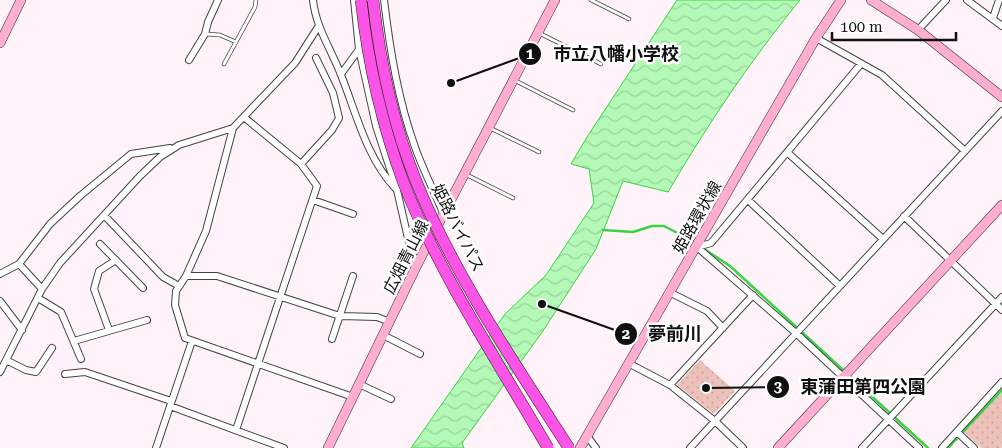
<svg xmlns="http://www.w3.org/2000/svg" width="1002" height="448" viewBox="0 0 1002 448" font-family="'Roboto Serif','Noto Sans JP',serif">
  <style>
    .park { fill: url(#park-dots) }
    .water { fill: url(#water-waves); stroke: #37d542 }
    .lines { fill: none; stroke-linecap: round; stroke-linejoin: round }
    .stream { stroke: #37d542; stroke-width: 2.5 }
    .lane-casing { stroke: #434343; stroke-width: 4.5 }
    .street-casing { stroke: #434343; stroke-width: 8 }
    .secondary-casing { stroke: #323232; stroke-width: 10 }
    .lane { stroke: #fff; stroke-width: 3 }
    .street { stroke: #fff; stroke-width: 6 }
    .secondary { stroke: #ffaed1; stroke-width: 9 }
    .highway-bridge-casing { stroke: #212121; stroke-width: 12; stroke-linecap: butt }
    .highway-bridge { stroke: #fb54e6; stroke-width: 11 }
    .labels { text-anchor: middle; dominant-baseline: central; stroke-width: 5; stroke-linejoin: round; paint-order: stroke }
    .street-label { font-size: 16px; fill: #101010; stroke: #fff }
    .leader { fill: none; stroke: #101010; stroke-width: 2 }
    .callout-dot { fill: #101010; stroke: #fff; stroke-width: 2 }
    .mark-label { font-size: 15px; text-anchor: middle; font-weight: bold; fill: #fff }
    .callout-label { font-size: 18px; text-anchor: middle; font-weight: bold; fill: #101010; stroke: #fff; stroke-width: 5; stroke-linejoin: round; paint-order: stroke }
  </style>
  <defs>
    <pattern id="park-dots" width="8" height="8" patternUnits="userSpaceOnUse" patternTransform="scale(1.25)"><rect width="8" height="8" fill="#ecc1b9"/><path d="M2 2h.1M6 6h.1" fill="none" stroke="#c9a59e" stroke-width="1.8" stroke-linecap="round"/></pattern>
    <pattern id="water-waves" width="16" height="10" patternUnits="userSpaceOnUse" patternTransform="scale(1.25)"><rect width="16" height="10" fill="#b4f9b7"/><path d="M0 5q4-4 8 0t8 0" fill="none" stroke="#9ad49c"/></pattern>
  </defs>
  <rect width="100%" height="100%" fill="#fff3f9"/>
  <!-- park -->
  <path class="park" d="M700,360l35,31 -21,23 -37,-29z
    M1002,392v56h-21l-17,-16z"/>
  <!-- water -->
  <path class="water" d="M677,0h123c-50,61 -92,124 -132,192l-45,-11 -27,68 -53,82 -81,112 2,5h-53l94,-134 41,-39 48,-72 -5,-34 -18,-5 16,-27z"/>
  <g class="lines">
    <!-- stream -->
    <path class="stream" d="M603,230l30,2 19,-6h12l31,16
      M701,247l29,19 198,182
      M948,448l54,-58"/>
    <defs>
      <path id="lane" d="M591,0l38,19
        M539,33l62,31
        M206,34l14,1 16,7
        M224,64l31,-57 1,-7
        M514,80l59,30
        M490,128l49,24
        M465,174l48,24"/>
      <path id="street" d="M313,0c3,28 18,49 28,75 15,37 25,82 54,113
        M354,0l5,49 17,77 21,64 13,57 7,18
        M384,0c6,50 14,100 31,147 8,23 20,46 29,68
        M967,0l35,26
        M993,18l6,-18
        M918,30l28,-30
        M816,38l66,37 83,76
        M189,60l16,-26 3,-12 10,-22
        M341,74l19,-26
        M233,128l-27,103 -20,45 -10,15 -1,14 10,33 168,59
        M788,153l95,86
        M301,164l31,-34 7,-12 -6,-25 -17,-35
        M313,200l40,14
        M748,200l92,86
        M104,215l59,62 16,9
        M904,216l98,94
        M100,244l43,44
        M697,247l100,87 122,114
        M697,247l14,-4 149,-178
        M19,264l23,25
        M0,274l19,-10 31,-40 30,-28 51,-42 39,-6
        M186,276h31l123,40 37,1 13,5
        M671,293l36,18 16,17
        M38,298l23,14 20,47
        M0,301l22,29
        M109,330l-15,-41 5,-18 17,-11
        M383,335l37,19
        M332,339l21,-63
        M74,341l73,-21
        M6,360l20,10 10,2 16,-24
        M630,364l40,21 45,36 28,27
        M0,372l42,-83 18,-26 80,-87 20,-19 19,-12 54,-17 62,-65 23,-36
        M65,374l20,-2 86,29
        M359,384l32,15
        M670,385l83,-90
        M170,406l114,42
        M236,430l81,-244 -16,-22 -56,-46
        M957,432l17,16
        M587,436l9,12
        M156,448l36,-107
        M690,448l312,-337
        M862,448l140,-151
        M942,448l60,-66"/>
      <path id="secondary" d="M871,0l47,30 84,67
        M0,43l21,-43
        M328,448l89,-183 138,-265
        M580,448l236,-410 25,-38
        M778,448l224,-243"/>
    </defs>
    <!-- lane casing -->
    <use href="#lane" class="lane-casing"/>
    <!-- street casing -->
    <use href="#street" class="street-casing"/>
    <!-- secondary casing -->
    <use href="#secondary" class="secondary-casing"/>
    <!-- lane -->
    <use href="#lane" class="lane"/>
    <!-- street -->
    <use href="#street" class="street"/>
    <!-- secondary -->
    <use href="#secondary" class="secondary"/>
    <defs>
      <path id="highway-bridge" d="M361,0c7,63 21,125 43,184 35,89 96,181 144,264
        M373,0c7,61 20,124 43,181 37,92 99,183 153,267"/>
    </defs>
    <!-- highway-bridge casing -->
    <use href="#highway-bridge" class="highway-bridge-casing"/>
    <!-- highway-bridge -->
    <use href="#highway-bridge" class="highway-bridge"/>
  </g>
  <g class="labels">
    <!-- street labels -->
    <g class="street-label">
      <text transform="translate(697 217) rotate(-60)">姫路環状線</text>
      <text transform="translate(458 228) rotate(63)">姫路バイパス</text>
      <text transform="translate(406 257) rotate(-63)">広畑青山線</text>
    </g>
  </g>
  <!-- callouts -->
  <path class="leader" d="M451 83L530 54M542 304L626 334M706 388L778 387"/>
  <g class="callout-dot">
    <circle cx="451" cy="83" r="5"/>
    <circle cx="542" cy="304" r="5"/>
    <circle cx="706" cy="388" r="5"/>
    <circle cx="530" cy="54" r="12"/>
    <circle cx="626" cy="334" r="12"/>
    <circle cx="778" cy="387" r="12"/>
  </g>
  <g class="mark-label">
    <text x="530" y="59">1</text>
    <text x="626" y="339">2</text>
    <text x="778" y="392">3</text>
  </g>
  <g class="callout-label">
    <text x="616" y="60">市立八幡小学校</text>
    <text x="675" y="340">夢前川</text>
    <text x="863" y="393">東蒲田第四公園</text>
  </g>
  <!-- scale -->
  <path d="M832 32v8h124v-8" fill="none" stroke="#101010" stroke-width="2.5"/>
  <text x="840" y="32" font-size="15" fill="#101010" stroke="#ffffff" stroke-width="4" paint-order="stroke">100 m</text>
</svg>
